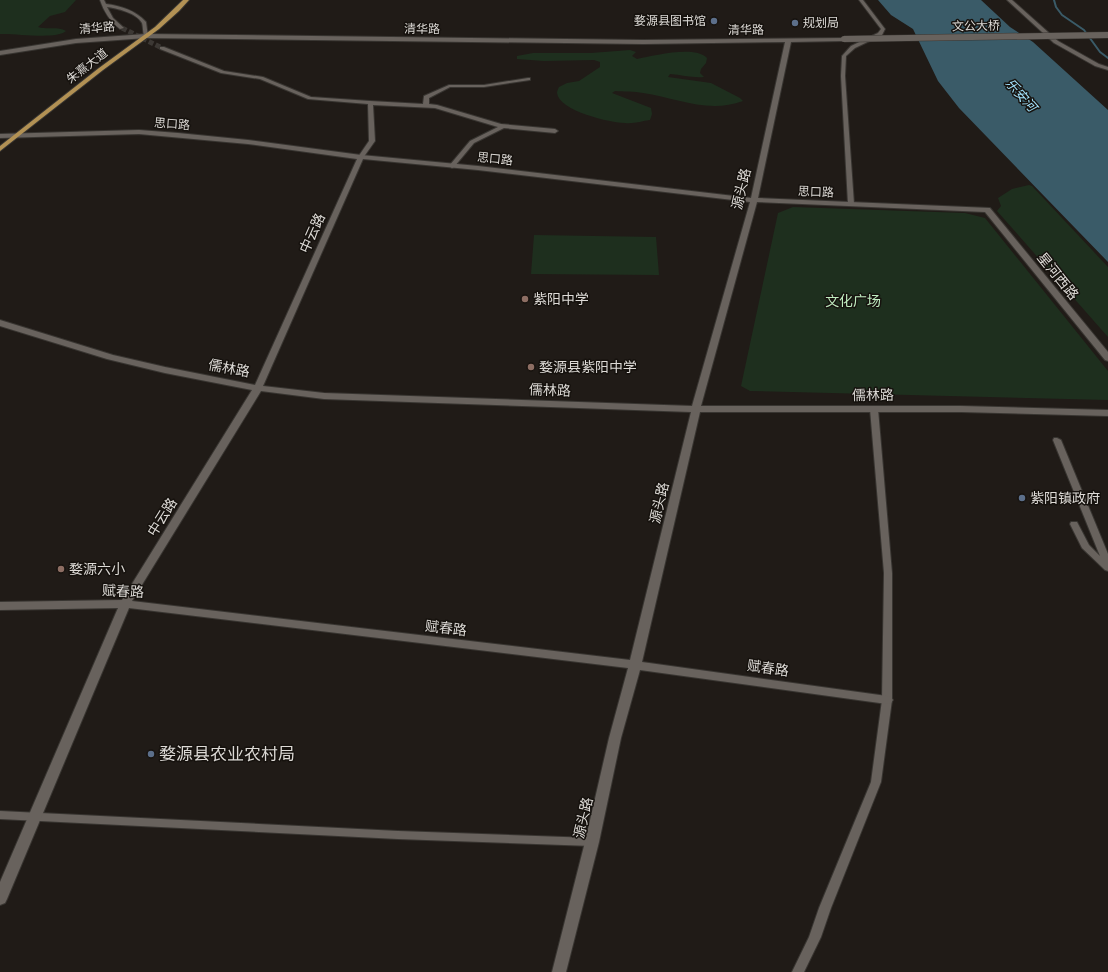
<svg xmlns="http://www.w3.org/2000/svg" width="1108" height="972" viewBox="0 0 1108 972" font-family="'DejaVu Sans','Noto Sans SC',sans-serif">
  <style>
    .green { fill: #1e2f1e }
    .water { fill: #3a5b68 }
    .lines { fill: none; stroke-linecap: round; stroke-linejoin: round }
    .stream { stroke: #3a5b68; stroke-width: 2 }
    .street-tunnel { stroke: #3c3834; stroke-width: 5; stroke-dasharray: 5 2.5; stroke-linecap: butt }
    .street-casing { stroke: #383531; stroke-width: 2 }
    .secondary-casing { stroke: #383531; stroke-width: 2 }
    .primary-casing { stroke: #383531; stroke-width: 2 }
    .street { fill: #68625d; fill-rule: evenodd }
    .secondary { fill: #68625d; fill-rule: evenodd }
    .primary { fill: #b29154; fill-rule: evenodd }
    .secondary-bridge-casing { stroke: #383531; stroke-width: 7; stroke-linecap: butt }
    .secondary-bridge { stroke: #68625d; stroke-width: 6 }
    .service-dot { fill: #5c6f8a; stroke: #16120e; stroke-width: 1.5 }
    .education-dot { fill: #8d6e63; stroke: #16120e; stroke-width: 1.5 }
    .labels { text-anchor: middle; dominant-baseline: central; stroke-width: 3; stroke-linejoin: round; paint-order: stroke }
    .far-poi-label { font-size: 12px; fill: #dddad6; stroke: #16120e; text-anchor: end }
    .far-street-label { font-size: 12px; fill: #dddad6; stroke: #16120e }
    .far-water-label { font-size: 13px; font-style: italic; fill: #a2e2fc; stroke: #16120e }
    .street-label { font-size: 14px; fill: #dddad6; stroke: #16120e }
    .poi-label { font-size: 14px; fill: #dddad6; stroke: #16120e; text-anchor: start }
    .park-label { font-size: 14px; fill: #c0ecc0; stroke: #16120e }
    .near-poi-label { font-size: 17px; fill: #dddad6; stroke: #16120e; text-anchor: start }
  </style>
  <rect width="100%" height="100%" fill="#201b17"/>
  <!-- green -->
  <path class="green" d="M0,0h76l-11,12 -15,4 -12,11c10,3 20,-1 28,4 -10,9 -51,2 -66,3z
    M630,50l6,2 -4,4 5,3c16,-3 57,-14 70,-1l-1,5 -5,6 -1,4 4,4c-12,1 -22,-2 -34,-3l-2,3 43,6 29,15 3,3c-35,13 -66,-3 -100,-8 -9,-2 -19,-1 -28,-2l-3,2 39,15 1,6 -2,6c-8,1 -16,4 -25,3 -14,0 -66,-12 -68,-30 0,-2 1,-4 2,-6l8,-4 12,-2 21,-14v-5l-6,-2 -50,1 -27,-2v-3l16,-3h58z
    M1029,185l3,1 76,81v70l-111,-126 4,-5 -3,-8 14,-9z
    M793,207l172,6 20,5 123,153v29l-358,-9 -9,-5 37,-173z
    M534,235l122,2 3,38 -128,-1z"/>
  <!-- water -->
  <path class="water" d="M878,0h103l29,27 23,15 75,68v152l-149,-154 -21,-27 -25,-52 -22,-14z"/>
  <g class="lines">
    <!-- stream -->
    <path class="stream" d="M1054,0l2,7 6,8 22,15 16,22 8,6"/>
    <!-- street-tunnel -->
    <path class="street-tunnel" d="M122,28l40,20"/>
    <defs>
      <path id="street" d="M100,0h4l2,4c15,2 29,6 40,18l2,15 -4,-1c-1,-4 -1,-10 -2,-13 -5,-10 -26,-15 -35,-16l6,11 11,10 -4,1c-10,-8 -16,-17 -20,-29z
        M859,0h4l22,29 -3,6 -27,13 -9,8 -1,20 9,128 -3,2 -3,-2 -7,-128 1,-20 9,-10 27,-13 3,-4z
        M1007,0h5l46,41 41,23 9,3v3l-13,-4 -41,-23z
        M160,47h4l60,24 39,6 48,20 59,4 53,3 1,-8 25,-11h35l44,-7h2v2l-46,7h-34l-21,11v6l8,1 64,19 54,5 3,2 -3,2 -51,-5 -30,15 -20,24 -2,1 -3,-2 21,-25 28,-14 -63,-19 -62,-3 2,36 -12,17 -2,1 -3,-2 11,-16 -1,-37 -60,-5 -48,-20 -39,-6 -61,-24z
        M871,407h3l4,2 14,164v127l-11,82 -50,126 -10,29 -17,35h-12l17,-35 10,-29 52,-126 11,-82 2,-127 -14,-164z
        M1054,438h3l4,2 47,114v17l-3,-1 -23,-22 -12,-24 1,-2h6l12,23 11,11 -47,-116z
        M0,811l398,20 194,7 4,1 1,3 -1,3 -4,1 -194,-7 -398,-20z"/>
      <path id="secondary" d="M146,34l497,6 203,-2v2l-2,1 -53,1 -33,156 232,10 118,144v9l-3,-1 -120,-148 -228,-10 -56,204h260l147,4v6l-147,-4h-261l-58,250 245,34 4,1 2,3 -2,3 -4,1 -247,-34 -19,68 -22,104 -33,130h-14l33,-130 24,-104 19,-70 -499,-60 -122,291 -2,4 -5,2v-23l118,-274 -118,2v-8l122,-2 130,-210 -87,-17 -58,-14 -107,-33v-6l113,35 52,12 90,18 102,-226 -109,-15 -109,-10 -139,4v-4l139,-4 39,3 70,7 113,15 117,11 273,32 34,-156 -142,2 -497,-6 -70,5 -76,12v-4l76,-12zM363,159l115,11 272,32 -58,204 -368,-13 -61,-7zM261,391l63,8 367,13 -61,248 -498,-59z"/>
      <path id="primary" d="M183,0h6l-10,11 -20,18 -56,41 -103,81v-5l99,-78 56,-41z"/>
    </defs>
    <!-- street casing -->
    <use href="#street" class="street-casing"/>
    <!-- secondary casing -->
    <use href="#secondary" class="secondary-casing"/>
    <!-- primary casing -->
    <use href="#primary" class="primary-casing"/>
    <!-- street -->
    <use href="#street" class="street"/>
    <!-- secondary -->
    <use href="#secondary" class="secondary"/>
    <!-- primary -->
    <use href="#primary" class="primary"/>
    <defs>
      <path id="secondary-bridge" d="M844,39l264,-4"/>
    </defs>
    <!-- secondary-bridge casing -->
    <use href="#secondary-bridge" class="secondary-bridge-casing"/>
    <!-- secondary-bridge -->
    <use href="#secondary-bridge" class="secondary-bridge"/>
  </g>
  <!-- markers -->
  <g class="service-dot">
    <circle cx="714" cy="21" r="4"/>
    <circle cx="795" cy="23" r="4"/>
    <circle cx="1022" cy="498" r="4"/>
    <circle cx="151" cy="754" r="4"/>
  </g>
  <g class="education-dot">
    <circle cx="525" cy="299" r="4"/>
    <circle cx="531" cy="367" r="4"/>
    <circle cx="61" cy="569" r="4"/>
  </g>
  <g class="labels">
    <!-- far-poi labels -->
    <g class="far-poi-label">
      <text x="706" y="21">婺源县图书馆</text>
      <text x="803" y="23" text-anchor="start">规划局</text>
    </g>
    <!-- far-street labels -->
    <g class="far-street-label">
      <text transform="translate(976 26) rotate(-1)">文公大桥</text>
      <text transform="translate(97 28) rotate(-5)">清华路</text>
      <text transform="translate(422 29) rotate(1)">清华路</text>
      <text transform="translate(746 30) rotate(-1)">清华路</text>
      <text transform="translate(87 66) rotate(-38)">朱熹大道</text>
      <text transform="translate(172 124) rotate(4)">思口路</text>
      <text transform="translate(495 159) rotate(6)">思口路</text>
      <text transform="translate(816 192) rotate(2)">思口路</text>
    </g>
    <!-- far-water labels -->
    <g class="far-water-label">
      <text transform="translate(1021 95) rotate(48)">乐安河</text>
    </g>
    <!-- street labels -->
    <g class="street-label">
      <text transform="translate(741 189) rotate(-77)">源头路</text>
      <text transform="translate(312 233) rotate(-66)">中云路</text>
      <text transform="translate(1058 276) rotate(51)">星河西路</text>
      <text transform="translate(229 368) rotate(10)">儒林路</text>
      <text transform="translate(550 390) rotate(2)">儒林路</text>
      <text transform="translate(873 395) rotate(-1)">儒林路</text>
      <text transform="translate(659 503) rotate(-77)">源头路</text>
      <text transform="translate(162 517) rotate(-58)">中云路</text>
      <text transform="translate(123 591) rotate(3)">赋春路</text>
      <text transform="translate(446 628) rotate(7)">赋春路</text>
      <text transform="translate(768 668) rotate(8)">赋春路</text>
      <text transform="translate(583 818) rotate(-77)">源头路</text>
    </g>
    <!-- poi labels -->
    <g class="poi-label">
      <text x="533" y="299">紫阳中学</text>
      <text x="539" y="367">婺源县紫阳中学</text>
      <text x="1030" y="498">紫阳镇政府</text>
      <text x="69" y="569">婺源六小</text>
    </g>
    <!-- park labels -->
    <g class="park-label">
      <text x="853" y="301">文化广场</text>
    </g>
    <!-- near-poi labels -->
    <g class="near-poi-label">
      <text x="159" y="754">婺源县农业农村局</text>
    </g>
  </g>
</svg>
